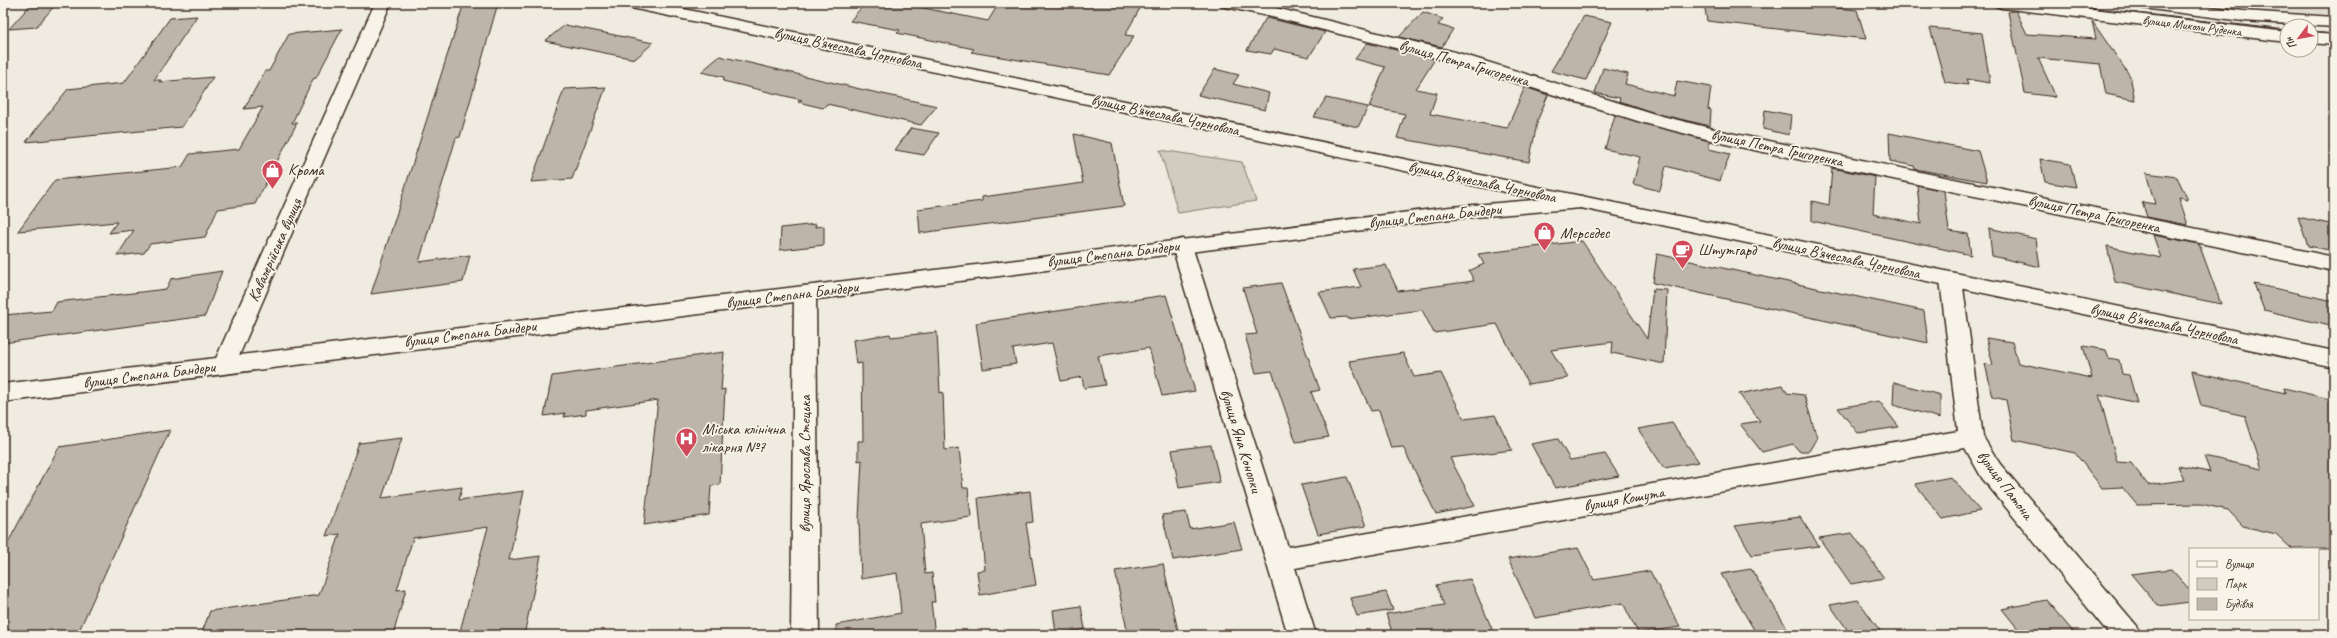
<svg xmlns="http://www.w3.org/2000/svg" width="2337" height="638" viewBox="0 0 2337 638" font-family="Caveat,sans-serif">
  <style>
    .built { fill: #e0dbd0 }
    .green { fill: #d1cbc0; stroke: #867a6f }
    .building { fill: #bdb5aa; stroke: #3b2a1e }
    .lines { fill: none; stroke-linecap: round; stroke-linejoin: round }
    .minor-casing { stroke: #3b2a1e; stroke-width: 3 }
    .tertiary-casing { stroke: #3b2a1e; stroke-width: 3 }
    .minor { fill: #f7f3e8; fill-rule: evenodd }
    .tertiary { fill: #f7f3e8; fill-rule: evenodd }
    .tram { stroke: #3b2a1e; stroke-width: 1 }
    .labels { text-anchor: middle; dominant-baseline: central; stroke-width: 3.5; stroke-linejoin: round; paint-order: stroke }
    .far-street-label { font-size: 13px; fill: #3b2a1e; stroke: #f7f3e8 }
    .street-label { font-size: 16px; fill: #3b2a1e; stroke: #f7f3e8 }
    .poi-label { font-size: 16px; fill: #3b2a1e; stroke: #f7f3e8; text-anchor: start }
  </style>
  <rect width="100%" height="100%" fill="#efebe0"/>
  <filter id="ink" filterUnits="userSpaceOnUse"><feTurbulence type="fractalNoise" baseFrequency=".025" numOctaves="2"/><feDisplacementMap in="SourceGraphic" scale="8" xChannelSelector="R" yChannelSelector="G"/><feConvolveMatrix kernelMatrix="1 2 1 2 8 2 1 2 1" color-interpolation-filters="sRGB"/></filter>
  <g filter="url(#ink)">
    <!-- built -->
    <path class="built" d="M2191,3h143v12l-87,-5z"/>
    <!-- green -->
    <path class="green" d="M1160,150l82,12 14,39 -78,12z"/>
    <!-- building -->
    <path class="building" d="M32,3h25l-21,24 -27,2z
      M464,3h34l-38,134 -4,1 -37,124 51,-7 -7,27 -92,12z
      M865,3h34l89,18 11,-18h144l-18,32 9,1 -25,39 -138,-23 3,-3 -77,-16 3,-3 -50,-9z
      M1704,3h84l69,7 9,29 -159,-18z
      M2012,11h4l11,23 69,5 -4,-18 38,55 5,24 -29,-6 -6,-30 -62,-6 18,39 -31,-4 -17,-81z
      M1423,12l20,7 -5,6 15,4 -11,18 -43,-10z
      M197,16l-43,64h7l-2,2 54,-5 -31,50 -156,15 42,-53 56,-6 46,-65z
      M1584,16l28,6 -26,58 -35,-9z
      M1266,18l10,2 49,12 -16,25 -35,-8 -3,5 -24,-4z
      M565,25l40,8 48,10 -18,16 -90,-18z
      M1930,28l52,5 8,50 -24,-4 2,6 -23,-3z
      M342,29l-26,49 -3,1 -21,44h5l-42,81 -37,5 -13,28 -55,7 -6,9 -27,3 17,-26 -25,3 8,-11 -99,9 37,-51 127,-13 8,-13 49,-5 24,-42 -19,2 21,-38h4l20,-37z
      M1367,43l68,16 -19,30 21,4 -7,21 77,14 18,-41 23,8 -10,24 -9,43 -132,-24 8,-24 -36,-7 16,-40 -30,-8z
      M720,56l140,33 77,17 -16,19 -94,-21 -4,4 -25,-6 4,-2 -79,-19 1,-4 -23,-5z
      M1603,68l25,6 -3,10 49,12 3,-15 34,6 -3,22 3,1 -1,16 -52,-12 -39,-13 1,-3 -25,-5z
      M1215,69l24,6 -6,9 36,9 -4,17 -67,-15z
      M606,87l-34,92 -41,3 33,-93z
      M1326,98l42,9 -10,20 -44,-10z
      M1765,110l26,5 -2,20 -26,-6z
      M1615,115l94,26v8l21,5 -10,27 -54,-15 -6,25 -27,-7 7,-27 -35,-8z
      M911,128l28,5 -15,22 -29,-5z
      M1889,133l89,18 9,31 -72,-13 -1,-3 -24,-5z
      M1074,134l38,9 12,63 -204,27 -2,-24 64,-8v-4l101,-14z
      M2040,159l30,5 6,23 -31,-5z
      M1832,168l43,9 -2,37 48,10 -4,-39 27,6 5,40 19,3 3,21 -159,-34v-20l17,4z
      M2146,173l31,4 11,23 -9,-2 9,27 -41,-8 -5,-15 13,2z
      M2298,217l36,8v26l-26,-5z
      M816,224l-1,3 9,-1v19l-44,5 1,-22z
      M1989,228l47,11 4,28 -48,-11z
      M2153,235l46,9 22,60 -106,-22 -8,-36 54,12z
      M1582,241l65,98 6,-50 14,1 -3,74 -52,-11 1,-11 -62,8 17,28 -40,6 -31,-60 -63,9 -12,-23 -74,9 -1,-2 -16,1 -12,-26 42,-5 -8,-18 33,-4 12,26 76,-10 -5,-10 15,-7 -6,-10z
      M1657,254l267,57 4,32 -275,-60z
      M222,271l-17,45 -202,27v-28l49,-4 5,-9 109,-13 5,-10z
      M1281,283l39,107 -9,2 18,45 -33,5 -24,-71 -16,2 -11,-38 12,-1 -14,-46z
      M2254,284l80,17v26l-70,-17z
      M1166,295l29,96 -33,5 -13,-48 -51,8 7,29 -21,3 -2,-11 -21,4 -9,-38 -39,6 3,15 -33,5 -7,-46z
      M937,332l3,61 3,-1 2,58 14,-2 4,40h5l3,29 -50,7 4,50 7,-1 3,29h-4l4,33h-98l-1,-10 65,-12 -4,-40 -36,6 -2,-60 3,-59 -4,1v-20h5l-1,-78 -6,1 -3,-24 37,-6 1,3z
      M1986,338l26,4 6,21 74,15 -9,-32 23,4 3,8 10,2 3,14 7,1 8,28 -38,-9 18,68 14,1 17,22 36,-5 -6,-14 32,6 -6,-16 58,13 -17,-53 -44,-10 -9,-35 93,22 -1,-5 50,12v149h-42l-16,-15 -33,-8 -15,-16 -27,-6 -64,1 -15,-18 -20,1 -27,-35 -61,-13 -8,-40 -13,-3 -8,-33 8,1z
      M724,352l-3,38 4,-1 -5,96 -9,1 -2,29 -65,10 14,-125 -72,10v4l-22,3 1,-4 -21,3 8,-40z
      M1403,353l11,24 27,-4 23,46 31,-4 17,35 -62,8 25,48 -39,8 -33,-67 -12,1 -12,-38 -8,1 -22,-50z
      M1894,382l46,13v23l-47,-13z
      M1783,385l4,8 17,2 13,43 -8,13h-10l-6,-7 -31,8 -22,-28 20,-3 -21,-27z
      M1879,401l20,26 -41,6 -20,-25z
      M1672,423l27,39 -35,6 -26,-39z
      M170,430l-93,205h-74v-83l56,-105z
      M402,438l-20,60 80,-11 -3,13 65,-9 -15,69 32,-4 -17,79h-52l2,-5 -14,1 28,-104 -75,11 -16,52 9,-1 -13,46h-192l9,-24 109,-16 21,-61 -14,2 33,-93z
      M1558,439l12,21 35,-6 14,22 -64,12 -24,-44z
      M1211,445l9,37 -41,6 -7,-38z
      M1347,477l19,49 -48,8 -17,-49z
      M1951,477l29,34 -37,8 -28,-35z
      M1030,491l3,31 -7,1 10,62 -56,10 -3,-24 8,-1 -7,-72z
      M1186,512l4,17 44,-7 8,27 -69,11 -11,-45z
      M1800,517l19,29 -67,9 -17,-29z
      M1852,533l32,45 -33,6 -32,-46z
      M1578,548l16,32 56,-9 30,56 -42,6 -15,-30 -88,15 -27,-59z
      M1163,564l16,71h-51l-13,-64z
      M1751,569l36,59 -31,5 -35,-59z
      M2171,569l19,21v12l-32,4 -27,-32z
      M1470,579l23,52 -24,4h-76l-7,-21 58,-9 -8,-20z
      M1386,592l7,18 -36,6 -7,-18z
      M1858,600l25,35h-32l-21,-30z
      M2046,600l30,35h-53l-21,-26z
      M1081,606l4,23 -29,5 -3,-24z"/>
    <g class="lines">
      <defs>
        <path id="minor" d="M375,3h16l-156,362 -3,6 -8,2 -8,-2 -3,-6z
          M623,3h32l926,193 7,2 3,4 -3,4 -7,2 -950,-200 -6,-2z
          M1219,3h33l16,3 187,46 203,63 72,18 604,124v14l-604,-126 -86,-22 -201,-63 -175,-44 -47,-10z
          M1994,3h49l244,29v10l-285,-34 -6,-2z
          M2135,3h46l62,8 91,6v10l-91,-6 -100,-13 -6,-2z
          M2311,33l23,2v10l-23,-2z
          M1182,239l7,2 3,5 96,301 670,-116 -18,-151 3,-5 8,-2 8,2 3,5 21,157 17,27 137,162 4,9h-31l-128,-157 -17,-30 -670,120 21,67h-28l-116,-389 3,-5z
          M805,286l8,2 3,5 3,342h-28l3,-342 3,-5z"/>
        <path id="tertiary" d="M1581,196l753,155v16l-753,-159 -131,11 -1447,183v-18l1447,-177z"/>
      </defs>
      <!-- minor casing -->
      <use href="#minor" class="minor-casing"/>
      <!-- tertiary casing -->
      <use href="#tertiary" class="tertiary-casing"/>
      <!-- minor -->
      <use href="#minor" class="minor"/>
      <!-- tertiary -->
      <use href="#tertiary" class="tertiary"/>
      <!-- tram -->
      <path class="tram" d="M2048,3l239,27
        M2098,3l48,6
        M2279,24l26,2
        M2311,32l23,2"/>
    </g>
  </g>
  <!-- icons -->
  <defs>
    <symbol id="shop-pin" viewBox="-11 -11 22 30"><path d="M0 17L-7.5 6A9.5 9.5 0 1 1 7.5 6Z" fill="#d1495b" stroke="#f7f3e8"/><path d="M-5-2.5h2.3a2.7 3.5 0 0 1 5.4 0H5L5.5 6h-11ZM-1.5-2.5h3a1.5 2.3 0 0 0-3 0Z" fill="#fff"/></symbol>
    <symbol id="cafe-pin" viewBox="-11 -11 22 30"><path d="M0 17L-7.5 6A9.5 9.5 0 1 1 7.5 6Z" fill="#d1495b" stroke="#f7f3e8"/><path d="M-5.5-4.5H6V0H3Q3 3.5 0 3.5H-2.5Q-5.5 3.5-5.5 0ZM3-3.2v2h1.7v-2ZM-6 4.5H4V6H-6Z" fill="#fff"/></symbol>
    <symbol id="hospital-pin" viewBox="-11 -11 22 30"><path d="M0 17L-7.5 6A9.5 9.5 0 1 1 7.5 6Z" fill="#d1495b" stroke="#f7f3e8"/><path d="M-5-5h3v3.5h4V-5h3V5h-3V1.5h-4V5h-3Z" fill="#fff"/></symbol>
  </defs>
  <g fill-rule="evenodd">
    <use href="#shop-pin" x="260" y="158" width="25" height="34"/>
    <use href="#shop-pin" x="1532" y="220" width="25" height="34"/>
    <use href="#cafe-pin" x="1670" y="238" width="25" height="34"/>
    <use href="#hospital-pin" x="674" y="426" width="25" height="34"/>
  </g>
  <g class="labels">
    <!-- far-street labels -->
    <g class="far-street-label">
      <text transform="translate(2192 26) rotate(7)">вулиця Миколи Руденка</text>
    </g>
    <!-- street labels -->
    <g class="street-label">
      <text transform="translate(848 48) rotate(12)">вулиця В'ячеслава Чорновола</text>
      <text transform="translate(1464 63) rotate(16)">вулиця Петра Григоренка</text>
      <text transform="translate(1165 115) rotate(12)">вулиця В'ячеслава Чорновола</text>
      <text transform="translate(1777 148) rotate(12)">вулиця Петра Григоренка</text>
      <text transform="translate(1482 182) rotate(12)">вулиця В'ячеслава Чорновола</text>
      <text transform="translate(2094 214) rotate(12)">вулиця Петра Григоренка</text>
      <text transform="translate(1435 216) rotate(-6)">вулиця Степана Бандери</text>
      <text transform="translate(275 250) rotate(-66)">Кавалерійська вулиця</text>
      <text transform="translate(1113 254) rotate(-7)">вулиця Степана Бандери</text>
      <text transform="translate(1846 258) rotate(12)">вулиця В'ячеслава Чорновола</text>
      <text transform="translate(792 295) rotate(-7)">вулиця Степана Бандери</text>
      <text transform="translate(2164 324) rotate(12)">вулиця В'ячеслава Чорновола</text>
      <text transform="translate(470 334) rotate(-7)">вулиця Степана Бандери</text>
      <text transform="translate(149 375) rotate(-7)">вулиця Степана Бандери</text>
      <text transform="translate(1241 441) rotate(73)">вулиця Яна Конопки</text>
      <text transform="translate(805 464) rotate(-90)">вулиця Ярослава Стецька</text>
      <text transform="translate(2005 485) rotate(53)">вулиця Патона</text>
      <text transform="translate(1624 499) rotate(-10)">вулиця Кошута</text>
    </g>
    <!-- poi labels -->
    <g class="poi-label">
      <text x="288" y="170">Крома</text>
      <text x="1560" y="233">Мерседес</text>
      <text x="1698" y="250">Штутгард</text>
      <text x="702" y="429">Міська клінічна<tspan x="702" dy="18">лікарня №7</tspan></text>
    </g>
  </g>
  <!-- margin -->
  <rect width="2337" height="638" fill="none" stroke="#f7f3e8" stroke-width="16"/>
  <rect x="8" y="8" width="2321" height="622" fill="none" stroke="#3b2a1e" stroke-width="1.5" filter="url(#ink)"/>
  <!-- legend -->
  <rect x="2189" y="548" width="130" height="72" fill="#f7f3e8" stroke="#aca397"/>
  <rect x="2197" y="561" width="20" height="6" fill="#f7f3e8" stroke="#aca397"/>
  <text x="2225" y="568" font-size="12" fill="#3b2a1e">Вулиця</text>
  <rect x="2197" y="578" width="20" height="12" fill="#d1cbc0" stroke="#aca397"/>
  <text x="2225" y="588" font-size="12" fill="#3b2a1e">Парк</text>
  <rect x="2197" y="598" width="20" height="12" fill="#bdb5aa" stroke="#aca397"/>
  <text x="2225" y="608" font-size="12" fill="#3b2a1e">Будівля</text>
  <!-- north arrow -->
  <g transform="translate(2299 38) rotate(238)"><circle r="19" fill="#f7f3e8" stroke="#aca397"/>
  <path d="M0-3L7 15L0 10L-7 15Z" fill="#d1495b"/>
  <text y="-6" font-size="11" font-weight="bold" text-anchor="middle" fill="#3b2a1e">Пн</text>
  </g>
</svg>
